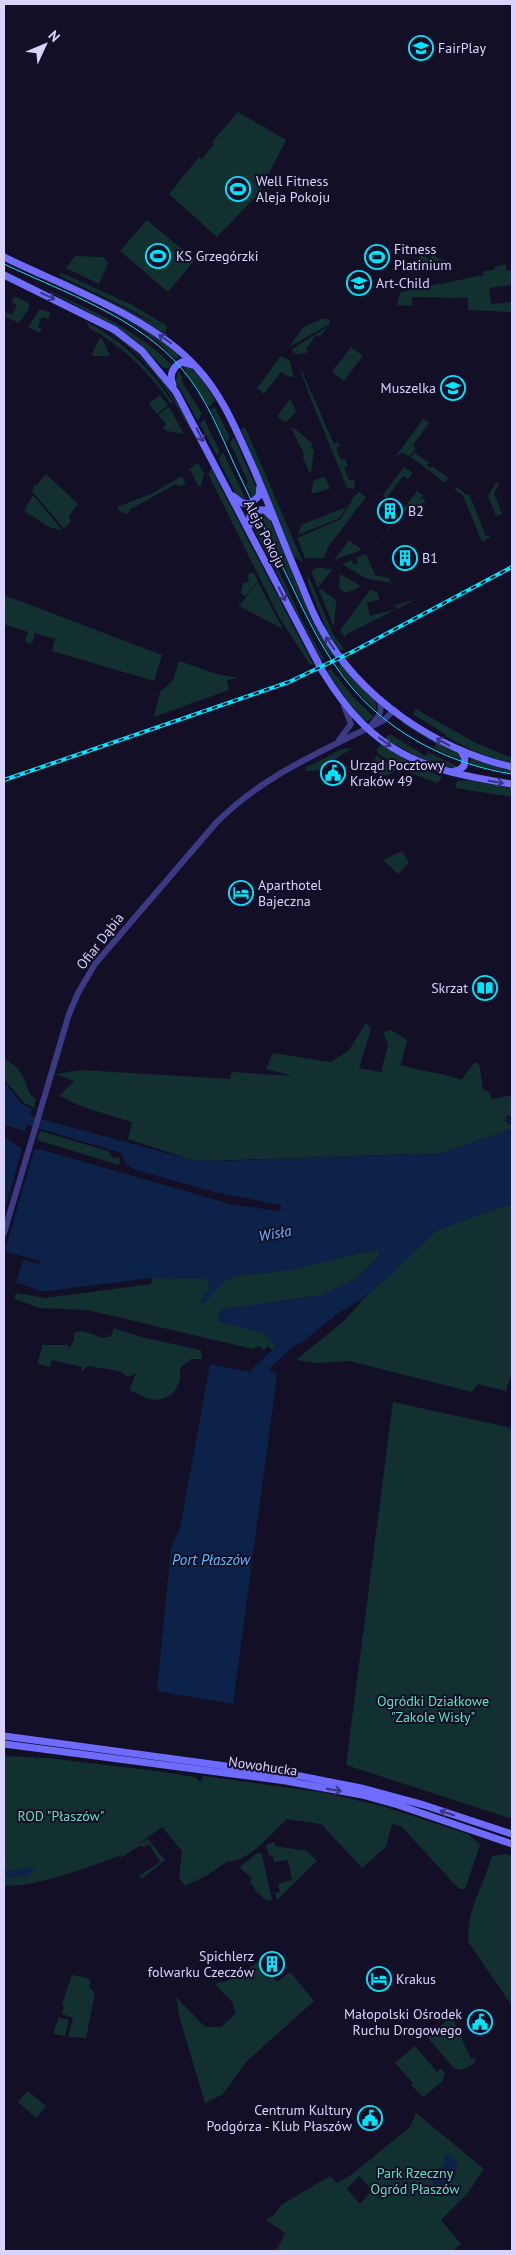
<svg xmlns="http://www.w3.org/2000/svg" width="516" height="2255" viewBox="0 0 516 2255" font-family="'PT Sans',sans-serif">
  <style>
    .green { fill: #12302f; fill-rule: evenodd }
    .water { fill: #0c2248 }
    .pier { fill: #130f26 }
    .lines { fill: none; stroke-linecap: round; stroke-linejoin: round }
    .stream { stroke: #0c2248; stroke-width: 2 }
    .tertiary { stroke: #3d3a85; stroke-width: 6 }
    .secondary { stroke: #6f6bff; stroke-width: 7 }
    .tram { stroke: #00e5ff; stroke-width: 1 }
    .rail-casing { stroke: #00e5ff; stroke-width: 4 }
    .rail { stroke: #130f26; stroke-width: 2; stroke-dasharray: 5.5; stroke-linecap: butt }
    .oneway { stroke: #38347d }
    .labels { text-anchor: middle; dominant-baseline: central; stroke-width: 4; stroke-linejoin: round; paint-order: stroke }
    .poi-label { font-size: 14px; fill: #d9d4ff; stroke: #130f26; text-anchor: start }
    .street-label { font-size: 14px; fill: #d9d4ff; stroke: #130f26 }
    .park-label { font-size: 14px; fill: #5fe0c0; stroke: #130f26 }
    .water-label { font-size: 15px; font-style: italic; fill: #62b6ff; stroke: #130f26 }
  </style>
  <rect width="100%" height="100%" fill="#130f26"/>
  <!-- green -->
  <path class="green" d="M238,112l48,28 -27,53 -42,44 -48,-43 30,-37 3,2 12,-15 -2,-2z
    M147,220l48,40 -27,32 -48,-41z
    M419,255l11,4 2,-4 16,7 -27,4z
    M75,256l29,1 4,6 -9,21 -33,-16z
    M505,264l2,7 5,-1v15l-23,3 2,16 21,-2v10l-44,-2v-12l-56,-1v9l-15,-1 3,-13 84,-17 -1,-4 11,-1 1,-3z
    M60,273l7,2 67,31 33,20 -2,8 -32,-20 -69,-32 -4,-4 68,32 34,18 -27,-16 -75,-36z
    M35,284c48,23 98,42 137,81l-4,3h-4l-26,-25 -20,-15z
    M75,294c35,20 72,32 103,60v4l-2,2 -19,-19 -21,-15z
    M14,296l15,7v6l-10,14 -15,-7 1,-4 7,3 5,-10 -6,-3z
    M40,309l11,4 -3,6 -6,-2 -4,10 4,2 -2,4 -12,-6z
    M322,319h7l1,5 -41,23 14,-20z
    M87,322c37,20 63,46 86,81l-2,1c-22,-32 -48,-58 -82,-76z
    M327,327l-7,10 -4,-2 -10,14 2,2 -2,2 -10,1 -5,-4z
    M113,332c35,27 59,59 79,97l-1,2c-20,-38 -43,-72 -79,-97z
    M100,338l3,2 7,16h-17l-1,-3z
    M351,347l12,9 -19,25 -12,-9z
    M281,356l9,5 4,17 -3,-2 -2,1 -8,-5 -17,22 -7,-6z
    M185,366c13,3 23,23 30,34l-6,7 -26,-40z
    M301,369l33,75 4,-2 2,4 -4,2 5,12 4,-1 3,7 -4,2 5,12 5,-1 1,6 -2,4 -5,-1 -2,-3 -38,-93c-1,-8 -7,-15 -7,-23z
    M178,371l5,7 -2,2 21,34 -4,7 -22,-39z
    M160,395l8,11 -11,8 -8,-10z
    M290,399l6,12 -10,12 -1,-3 -2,1 -6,-5z
    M214,406l16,31 -4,5 -15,-32z
    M169,407l15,27 -17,-3 -4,-3 3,-4 -8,-9z
    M204,419l16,33 -3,4 -17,-32z
    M423,419l6,4 -16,22 3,3 -6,8 -8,-3 -6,3z
    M245,427l58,135 -9,-5 -53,-128z
    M291,428l4,1 18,15 -2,3 3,3 -3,23 -3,-3 -5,-12 1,-4z
    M234,437l23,53 -4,9 -7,-15 2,-2 -18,-39z
    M417,449l-2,4 14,10 -2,3 3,2 2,-2 17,12 -4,5 -34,-26z
    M223,452l24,50 -6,-2 -4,-4 -19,-37z
    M198,463l6,10 -3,13h-3l-7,-15h-4z
    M404,467l9,6 -5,6 -5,-3 -17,23 -3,-4z
    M212,468l8,18 93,178 -3,1 -31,-48 -71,-143z
    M46,474l32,30 -9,12 2,6 -7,7 -32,-38 3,-7 2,1z
    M182,476l4,8 -5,2 -5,-2 -47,26 2,1 -5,3 -7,-3 -2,-4 34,-13z
    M323,477l2,1 5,10 -14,5h-5l3,-13z
    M496,482l3,2 -5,9 8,21 -6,2 -8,-20z
    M457,487l10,8 2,-1 17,42 4,-1v2l-7,5 -2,-2 -18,-45 -8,-5z
    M417,491l6,4 -2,4h3l2,3 -22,9 -26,32z
    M359,492l7,5 -38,50 -4,11h-19l-8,-20 44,-19 13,-23z
    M33,495l29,35 -11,-2 -27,-17z
    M346,507l-6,11 -42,17 3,-10z
    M259,512l9,3 44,106 22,33 -4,2 -16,-28z
    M253,515l50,107 21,37 -3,1 -70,-136z
    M349,540l13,10 -28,10z
    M366,554l9,21 14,3 2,5 -26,-5 -23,-14 10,-4 1,4h3l2,-3 -2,-3z
    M319,567l13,3 -11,14 -3,-2 2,4 -2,2 -7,-17z
    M253,572l5,9 -12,15 -5,-2 2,-11 6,-1 -1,-8z
    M340,574l19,11 1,2 -14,6 -7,-5z
    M308,575l25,59 11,15 -4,2 -13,-20 -19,-48z
    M258,582l25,47 -44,-23z
    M321,589l15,11 -2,27 -15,-36z
    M370,590l7,2 3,7 -13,4 3,13 26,-7v-4l21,-6 -72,36v3l-5,-8z
    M4,595l158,60 -8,26 -102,-30 3,-12 -20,-6 -3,11 -7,-2 3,-10 -24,-8z
    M179,661l38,13 21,4 -11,2 2,10 -75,27 6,-25 13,-12z
    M342,664l33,36 2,11 -21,-21 -19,-24z
    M331,669l22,28 21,20 -8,5 -20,-23 -19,-28z
    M416,709l58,33 38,16v6l-34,-11 -32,-16v-2l-33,-21z
    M404,721l55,32 3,8 -28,-13 2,-4 -34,-21z
    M390,734l36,22 2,-4 31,15c-18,5 -58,-20 -75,-28z
    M381,744l28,18 33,15 -5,6 -29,-11 -30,-18 -1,-4z
    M350,748l2,1c-3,2 -8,3 -11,6 -17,11 -12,16 -36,16l2,-4 35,-18z
    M376,755l21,14 -9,6 -7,2 -7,-15z
    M470,758l42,13v2l-43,-9z
    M466,780l46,8v9l-57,-9 2,-7z
    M402,851l7,12 -11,11 -15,-14z
    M366,1023l5,6 -12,39 22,4 7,-27 -5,-13 8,-2 16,10 -6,25c20,7 41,7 60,15l14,-18 4,2 4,25 6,3 3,7 20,-4v23l-4,-3 -3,6 7,4v4l-71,24 -233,8 -16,-1 -64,-21 4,-17 -49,-15 -24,-11 15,-15 -19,-7 27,-4 148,9 2,-7 61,4 -27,-7 7,-16 58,9 18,-12z
    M4,1059c26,12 19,33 32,40l-2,9 -10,-5 -20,-24z
    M40,1131l68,20 4,6 8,1 -1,7 -82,-25z
    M512,1203v169l-6,19 -28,-7 -6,8 -123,-31 -31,2 -22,-3 48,-39 24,-27 28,-24 41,-40z
    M378,1249l1,7 -21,21 -36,18 -102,15 -2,11 45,12 13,13 -4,4 -4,-4 -4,4 -5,-4 -6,3 -166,-39 -47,-2 -26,-9 2,-6 29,5 106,-14 1,-6 56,1 2,9 -10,13 3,3 22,-23 10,-5 55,-6z
    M114,1328l27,9 60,13 1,9h-11l-11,9c3,21 -13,37 -34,30 -5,-2 -8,-5 -14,-6l-2,-3 6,-16 -8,4 -9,-6 -31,-5 -7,6 1,-5 -30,-7 -2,7 -13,-3 6,-19h25l1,4 5,-9v-7c14,-7 22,9 37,3z
    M393,1402l119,26v391l-166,-54z
    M4,1756l44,2 108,13 39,6 5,5 4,-6 116,16 62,14 86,28 12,11 -15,44h-6l-58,-63 -9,-2 -6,23 -24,21 -41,-44 -34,-5c-13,12 -42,46 -59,42l-22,15 -21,10 -6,-8 3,-27 -20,-24 -25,18 11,-6 17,21 -23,19 -3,-3 21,-14 -11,-18 -4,3 -6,-1 -19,12 1,-3c-35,13 -80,31 -117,31z
    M275,1842v4l32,5 10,10 -40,39 -2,-7 5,-1 -2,-8 14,-4 -4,-20 -14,2 -2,-7 -3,1 -3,-11z
    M257,1853l5,1 10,46 -5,1 -13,-11 1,-2 -6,-6 3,-3 -12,-12z
    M505,1854l7,2v150l-43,-63c-5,-28 16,-61 23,-87z
    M271,1950l3,3 -11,8 7,10 -2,2 9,9 13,-10 24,29 -67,60 -24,33 -18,9 -25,-84 -4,-22 29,30h16l15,-14 -4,-11 -17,-18 15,-4v-6c18,-3 29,-12 41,-24z
    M72,1975l16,3 3,4 -2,5 6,6 -9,45 -18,-1 5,-19 -11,-4 2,-8 -2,-2z
    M452,2011l6,5 -5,3 18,40 5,-1 -2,6 -13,6 -7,-2 -26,-30 18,-17 -2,-3z
    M59,2017l10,3 -4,16 -12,-2z
    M415,2046l22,26 4,-4 4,6 -3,8 -19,15 -12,-12 2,-2 -18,-20z
    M27,2091l19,15 -10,12 -18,-16z
    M416,2113l68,56 -17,25 -26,26 20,24 -9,7h-176l9,-18 -19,-13 8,-5 7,-10 49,-29 7,7 14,-8 59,-48zM359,2176l10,10v8l-9,10 -13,-15z"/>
  <!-- water -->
  <path class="water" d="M4,1082l18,22 10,5 -2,7 162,44 30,1 219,-8 71,-24v74l-75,27 -51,50 -29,22 -20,12 -32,26 -15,9 -21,20 8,6 -44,329 -76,-13 14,-143 9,-20 30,-164 39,8 27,-26 -14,-13 -44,-12 2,-11 102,-15 36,-18 21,-21 -1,-7 -88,21 -55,6 -10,5 -22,24 -3,-4 10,-13 -2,-9 -56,-1 -104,13h-10l-4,-3 -18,-5 7,-23 16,4 1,-3 -36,-10v-115c11,9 18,16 35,13l191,55 48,7 4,-3 -2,-3 -66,-13 -81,-23c-6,-4 -10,-9 -11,-16l-95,-28 -2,6 -21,-6z
    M34,1867l2,1 -8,8 -24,2v-7z
    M446,2153l5,2 7,11 -5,16c-9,5 -15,7 -22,-2l3,-7 11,-9 -2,-7z"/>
  <!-- pier -->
  <path class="pier" d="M23,1145l12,2 -31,107v-42z"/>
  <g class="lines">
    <!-- stream -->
    <path class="stream" d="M506,1118l6,4"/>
    <!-- tertiary -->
    <path class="tertiary" d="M372,724c8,-8 12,-16 6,-26
      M339,740l12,-16 -7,-18
      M4,1233l65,-219 9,-21 17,-29 121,-141c47,-48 109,-73 168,-103l10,-10"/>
    <!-- secondary -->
    <path class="secondary" d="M4,257c61,30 148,60 193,111 26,28 40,64 56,99 16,37 30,75 46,112 7,16 13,34 22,49 38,70 114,121 191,139
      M4,275l111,55 27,21 34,41 147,280c50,82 99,98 189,112
      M173,385c-4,-10 -1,-18 9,-23l11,3
      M233,496l9,7 8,1 9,-8 1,-10
      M249,526l1,-11 6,-5h9l7,7
      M451,772l8,-2 5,-4 1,-8 -4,-7
      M4,1736l296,40 61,12 63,17 88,29
      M4,1744l282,37 76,14 36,10 114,39"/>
    <!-- tram -->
    <path class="tram" d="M4,264c61,29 134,53 178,105 24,28 38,64 53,97 17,37 35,73 52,110 19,40 38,81 67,114 40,46 99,75 158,84"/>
    <defs>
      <path id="rail" d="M4,780l285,-98 63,-30 160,-85"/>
    </defs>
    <!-- rail casing -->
    <use href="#rail" class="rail-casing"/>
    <!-- rail -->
    <use href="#rail" class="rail"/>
  </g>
  <!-- one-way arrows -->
  <defs><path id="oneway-shaft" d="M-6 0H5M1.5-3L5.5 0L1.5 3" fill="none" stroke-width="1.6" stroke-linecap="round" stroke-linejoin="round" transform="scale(1.25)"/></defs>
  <g class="oneway">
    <use href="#oneway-shaft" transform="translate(48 296) rotate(25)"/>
    <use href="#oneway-shaft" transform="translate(165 339) rotate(-145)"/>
    <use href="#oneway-shaft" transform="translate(200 435) rotate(63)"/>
    <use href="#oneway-shaft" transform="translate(282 594) rotate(63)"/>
    <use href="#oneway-shaft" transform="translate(330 643) rotate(-125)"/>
    <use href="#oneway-shaft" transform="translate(385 742) rotate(36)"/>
    <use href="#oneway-shaft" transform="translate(443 742) rotate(-152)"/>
    <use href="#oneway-shaft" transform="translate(496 782) rotate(9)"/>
    <use href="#oneway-shaft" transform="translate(334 1790) rotate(10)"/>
    <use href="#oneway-shaft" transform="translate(447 1813) rotate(-162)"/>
  </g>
  <!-- icons -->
  <defs>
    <symbol id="school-ring" viewBox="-11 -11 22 22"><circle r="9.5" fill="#130f26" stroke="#00e5ff" stroke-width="1.5"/><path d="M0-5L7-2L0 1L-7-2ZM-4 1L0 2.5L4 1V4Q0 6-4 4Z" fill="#00e5ff"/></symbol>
    <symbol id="stadium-ring" viewBox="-11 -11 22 22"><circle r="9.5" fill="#130f26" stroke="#00e5ff" stroke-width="1.5"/><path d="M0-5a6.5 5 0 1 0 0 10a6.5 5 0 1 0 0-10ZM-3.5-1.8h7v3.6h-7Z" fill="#00e5ff"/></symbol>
    <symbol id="building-ring" viewBox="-11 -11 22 22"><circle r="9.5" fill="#130f26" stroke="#00e5ff" stroke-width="1.5"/><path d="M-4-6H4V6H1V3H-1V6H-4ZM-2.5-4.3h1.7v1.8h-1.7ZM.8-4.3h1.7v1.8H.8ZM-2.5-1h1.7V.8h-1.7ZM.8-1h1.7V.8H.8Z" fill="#00e5ff"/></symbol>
    <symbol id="civic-ring" viewBox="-11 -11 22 22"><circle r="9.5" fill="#130f26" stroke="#00e5ff" stroke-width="1.5"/><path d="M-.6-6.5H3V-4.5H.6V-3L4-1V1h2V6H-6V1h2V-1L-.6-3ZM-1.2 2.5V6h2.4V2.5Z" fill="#00e5ff"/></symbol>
    <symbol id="hotel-ring" viewBox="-11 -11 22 22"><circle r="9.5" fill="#130f26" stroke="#00e5ff" stroke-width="1.5"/><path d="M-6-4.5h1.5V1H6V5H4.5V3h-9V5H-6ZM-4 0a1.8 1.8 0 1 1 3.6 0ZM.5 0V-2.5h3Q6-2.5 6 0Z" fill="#00e5ff"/></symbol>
    <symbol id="library-ring" viewBox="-11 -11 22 22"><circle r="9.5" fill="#130f26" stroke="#00e5ff" stroke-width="1.5"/><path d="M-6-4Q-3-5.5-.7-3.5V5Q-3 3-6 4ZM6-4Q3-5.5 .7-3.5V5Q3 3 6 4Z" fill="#00e5ff"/></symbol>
  </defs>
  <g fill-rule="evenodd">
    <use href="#school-ring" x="407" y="34" width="28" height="28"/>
    <use href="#stadium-ring" x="224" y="175" width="28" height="28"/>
    <use href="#stadium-ring" x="144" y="242" width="28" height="28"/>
    <use href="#stadium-ring" x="363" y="243" width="28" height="28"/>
    <use href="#school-ring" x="345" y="269" width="28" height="28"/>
    <use href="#school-ring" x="439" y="374" width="28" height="28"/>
    <use href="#building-ring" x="376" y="497" width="28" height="28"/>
    <use href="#building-ring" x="391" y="544" width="28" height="28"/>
    <use href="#civic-ring" x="319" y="759" width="28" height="28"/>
    <use href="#hotel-ring" x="227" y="879" width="28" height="28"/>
    <use href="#library-ring" x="471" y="974" width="28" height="28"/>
    <use href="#building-ring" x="258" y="1950" width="28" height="28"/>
    <use href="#hotel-ring" x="365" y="1965" width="28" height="28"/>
    <use href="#civic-ring" x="466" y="2008" width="28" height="28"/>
    <use href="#civic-ring" x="356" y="2104" width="28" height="28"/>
  </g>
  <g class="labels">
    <!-- poi labels -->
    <g class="poi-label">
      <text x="438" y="48">FairPlay</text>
      <text x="256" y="181">Well Fitness<tspan x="256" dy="16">Aleja Pokoju</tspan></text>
      <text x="394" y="249">Fitness<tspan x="394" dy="16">Platinium</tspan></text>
      <text x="176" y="256">KS Grzegórzki</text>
      <text x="376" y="283">Art-Child</text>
      <text x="436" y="388" text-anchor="end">Muszelka</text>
      <text x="408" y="511">B2</text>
      <text x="422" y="558">B1</text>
      <text x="350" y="765">Urząd Pocztowy<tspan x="350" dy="16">Kraków 49</tspan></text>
      <text x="258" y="885">Aparthotel<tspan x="258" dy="16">Bajeczna</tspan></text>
      <text x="468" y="988" text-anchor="end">Skrzat</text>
      <text x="254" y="1956" text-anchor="end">Spichlerz<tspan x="254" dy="16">folwarku Czeczów</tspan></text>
      <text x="396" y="1979">Krakus</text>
      <text x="462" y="2014" text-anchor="end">Małopolski Ośrodek<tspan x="462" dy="16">Ruchu Drogowego</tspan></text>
      <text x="352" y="2110" text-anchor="end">Centrum Kultury<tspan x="352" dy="16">Podgórza - Klub Płaszów</tspan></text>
    </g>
    <!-- street labels -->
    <g class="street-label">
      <text transform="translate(265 534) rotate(63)">Aleja Pokoju</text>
      <text transform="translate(100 941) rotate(-52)">Ofiar Dąbia</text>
      <text transform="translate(263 1766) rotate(8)">Nowohucka</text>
    </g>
    <!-- park labels -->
    <g class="park-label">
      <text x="433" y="1701">Ogródki Działkowe<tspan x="433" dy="16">"Zakole Wisły"</tspan></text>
      <text x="61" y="1816">ROD "Płaszów"</text>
      <text x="415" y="2173">Park Rzeczny<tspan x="415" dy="16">Ogród Płaszów</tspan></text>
    </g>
    <!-- water labels -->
    <g class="water-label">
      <text transform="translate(275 1233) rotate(-11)">Wisła</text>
      <text x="211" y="1559">Port Płaszów</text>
    </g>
  </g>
  <!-- border -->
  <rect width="516" height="2255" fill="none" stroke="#d9d4ff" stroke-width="10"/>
  <!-- north arrow -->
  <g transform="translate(45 45) rotate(46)" stroke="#130f26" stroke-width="4" paint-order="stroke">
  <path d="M0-4L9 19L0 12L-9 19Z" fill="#d9d4ff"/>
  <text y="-8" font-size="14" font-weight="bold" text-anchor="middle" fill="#d9d4ff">N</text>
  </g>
</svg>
